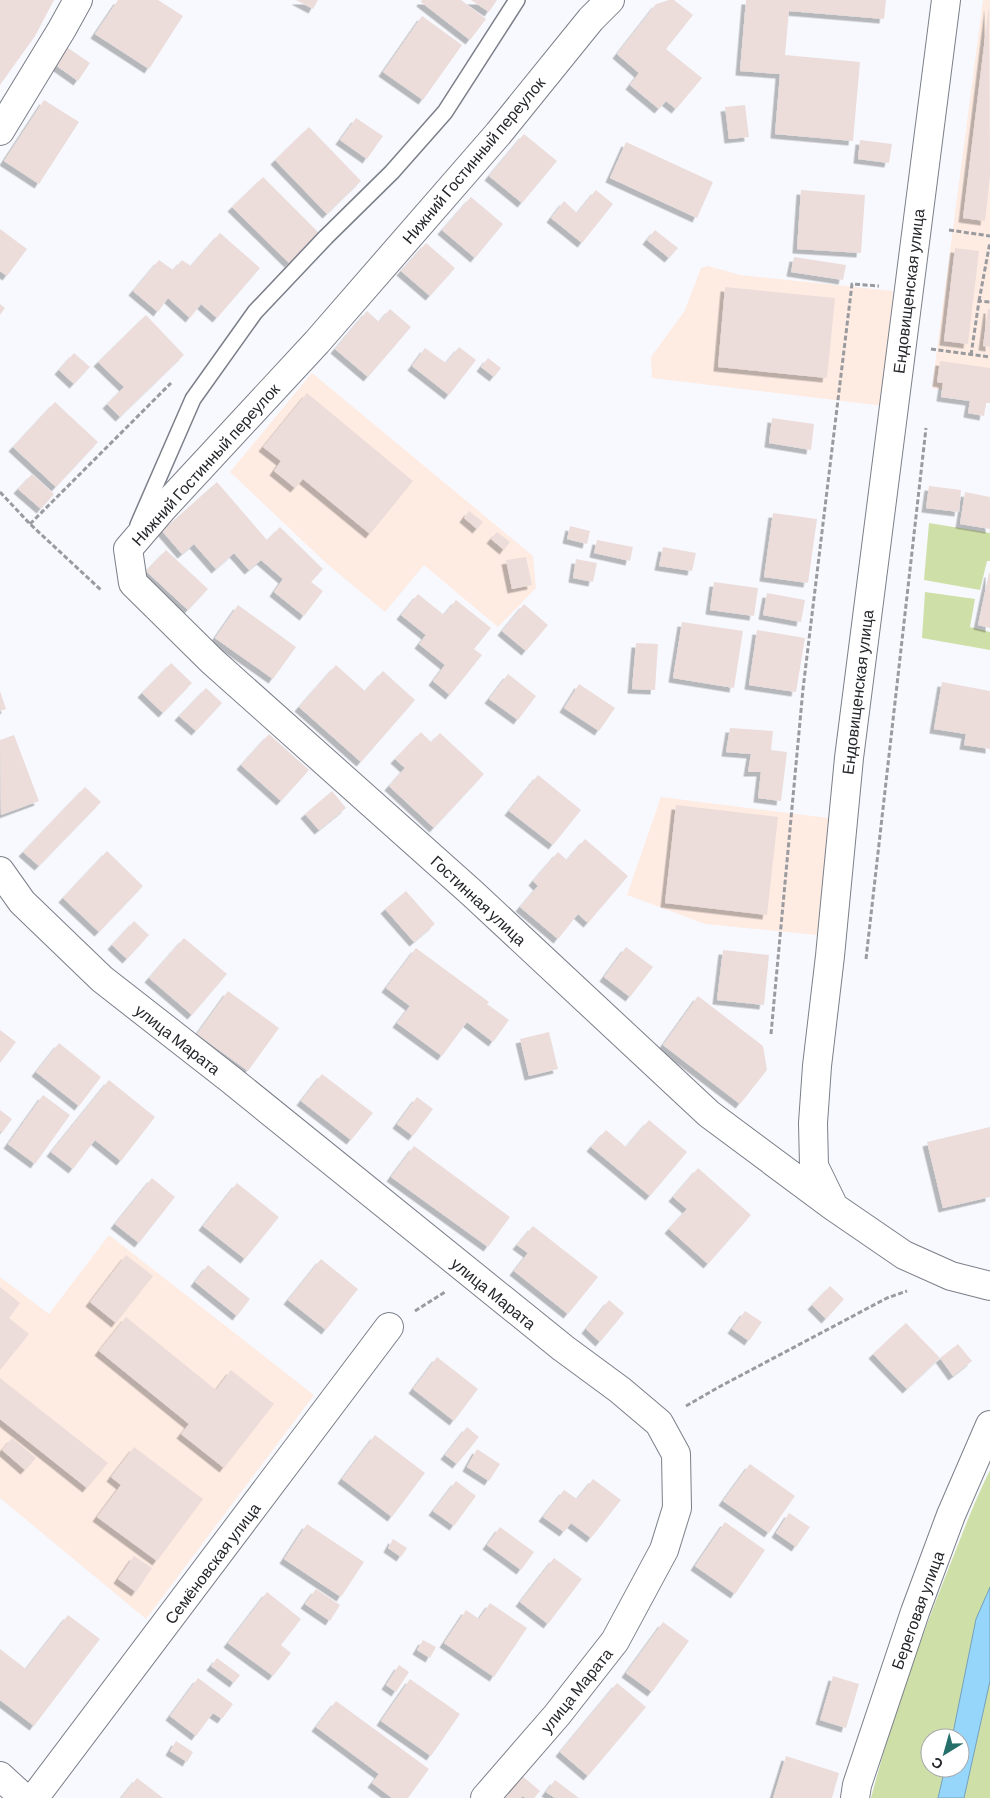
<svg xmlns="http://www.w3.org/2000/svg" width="990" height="1798" viewBox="0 0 990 1798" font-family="Barlow,sans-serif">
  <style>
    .commercial { fill: #feebe2 }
    .green { fill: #cfdfa8; fill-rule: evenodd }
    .water { fill: #96d6fb; stroke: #74a1bc }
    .building { fill: #ecdddb; filter: url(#shadow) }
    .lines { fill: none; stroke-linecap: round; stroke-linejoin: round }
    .lane-casing { stroke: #7b7f89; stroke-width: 18 }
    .street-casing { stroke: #7b7f89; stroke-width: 30 }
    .secondary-casing { stroke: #7b7f89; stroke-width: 30 }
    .path { stroke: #999b9f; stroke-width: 3; stroke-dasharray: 5 2.5; stroke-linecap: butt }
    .lane { stroke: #fff; stroke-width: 15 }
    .street { stroke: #fff; stroke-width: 28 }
    .secondary { stroke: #fff; stroke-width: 28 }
    .labels { text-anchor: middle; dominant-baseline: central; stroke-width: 4.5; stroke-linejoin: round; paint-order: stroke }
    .street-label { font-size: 16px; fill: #24262a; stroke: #fff }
  </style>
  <defs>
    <filter id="shadow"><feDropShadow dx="-4.5" dy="4.5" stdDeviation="0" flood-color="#0004"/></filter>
  </defs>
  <rect width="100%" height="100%" fill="#f7f9fe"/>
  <!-- commercial -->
  <path class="commercial" d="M983,0h7v397l-58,-9z
    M708,266l32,9 153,16 -9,115 -232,-28 -1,-21 33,-45 17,-44z
    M312,373l221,183 3,32 -38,39 -74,-62 -39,47 -59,-49 -96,-91z
    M661,797l168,21 -12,117 -112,-11 -78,-29z
    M109,1235l205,160 -168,224 -146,-121v-221l49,37z"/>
  <!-- green -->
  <path class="green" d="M929,523l61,10v28h-3l-7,29 -56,-10z
    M925,592l50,7 -5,28 20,5v18l-68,-12z
    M990,1470v328h-119c20,-76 46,-150 75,-223 14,-35 27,-71 44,-105zM930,1738h30v30h-30z"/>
  <!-- water -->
  <path class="water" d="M990,1587v94l-26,117h-26l7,-30h15v-30h-8l24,-119z"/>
  <!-- building -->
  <path class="building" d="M0,0h54l-19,36 -35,49z
    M118,0h40l25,16 -34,53 -54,-35z
    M296,0h22l-5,9z
    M422,0h39l25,19 -16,21 -49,-38z
    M471,0h26l-8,12z
    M669,0h5l19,15 -27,34 36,29 -26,31 -10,-8 -7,8 -29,-24 9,-12 -22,-19 39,-50z
    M746,0h140l-2,19 -95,-8 -4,44 75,7 -7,79 -78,-7 5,-60 -40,-3z
    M989,5l1,171 -5,45 -22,-3z
    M422,16l40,29 -39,55 -40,-28z
    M65,46l25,17 -12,18 -24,-17z
    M44,100l35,22 -40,62 -35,-23z
    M745,105l4,32 -20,2 -4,-32z
    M356,118l27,18 -16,23 -27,-19z
    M309,127l52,54 -34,33 -52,-54z
    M524,134l33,27 -35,42 -33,-27z
    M860,140l32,4 -3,19 -31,-4z
    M626,142l87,40 -16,36 -87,-40z
    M263,177l56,56 -30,30 -57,-56z
    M596,190l17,14 -31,39 -31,-25 13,-17 13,12z
    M801,190l64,5 -4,58 -64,-4z
    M471,197l32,27 -28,34 -33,-28z
    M0,229l27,20 -20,27 -7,-5z
    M655,230l23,18 -9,10 -22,-18z
    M220,233l40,35 -43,50 -16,-14 -11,14 -22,-20 -10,14 -25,-21 26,-31 14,10 9,-10 9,6z
    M426,243l29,25 -25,28 -29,-25z
    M955,248l24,3 -11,93 -24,-3z
    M794,257l52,8 -3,15 -52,-8z
    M725,287l110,11 -8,80 -109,-11z
    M0,304l5,4 -5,7z
    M390,309l21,18 -43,50 -33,-28 32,-38 12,11z
    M988,309h2v38l-7,-1z
    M146,315l38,40 -64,62 -13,-13 17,-17 -26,-25z
    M459,347l17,13 -27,35 -37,-29 13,-18 21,15z
    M74,353l16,14 -16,17 -15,-14z
    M488,358l13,10 -7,9 -13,-10z
    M940,361l50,7v35h-4l-2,13 -16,-3 2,-12 -29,-4 2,-14 -6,-1z
    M307,393l106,88 -43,53 -67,-55 -8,9 -21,-17 7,-10 -18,-14z
    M55,402l43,40 -42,45 -43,-40z
    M772,418l42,6 -3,26 -42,-7z
    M32,474l22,20 -13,15 -23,-20z
    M217,482l50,58 13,-13 43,42 -12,13 12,9 -19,25 -30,-24 9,-13 -22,-19 -12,10 -15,-17 -18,16 -22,-25 -12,10 -20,-23z
    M929,486l32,4 -2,22 -33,-4z
    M965,492l25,5v32l-30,-5z
    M469,511l14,11 -6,7 -13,-11z
    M773,513l44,6 -9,64 -44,-6z
    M570,526l20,5 -3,13 -20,-5z
    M497,532l13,10 -6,8 -13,-11z
    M597,540l36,7 -3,14 -36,-8z
    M663,547l33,6 -4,18 -33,-5z
    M166,550l42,39 -20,21 -42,-39z
    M526,557l6,28 -20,4 -6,-29z
    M576,559l21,4 -4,19 -20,-4z
    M989,573h1v55l-12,-3z
    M714,582l44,6 -4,28 -44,-6z
    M767,593l38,7 -4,22 -38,-7z
    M418,594l26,21 12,-15 35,28 -17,21 8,6 -32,40 -17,-14 12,-16 -26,-21 7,-9 -25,-20z
    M524,604l24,21 -22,26 -24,-20z
    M238,605l58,42 -23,32 -58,-41z
    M682,622l61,9 -9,57 -61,-10z
    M757,630l48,8 -9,54 -47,-7z
    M636,643l22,1 -3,46 -23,-1z
    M171,663l21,20 -29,30 -21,-20z
    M336,665l29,26 18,-20 32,29 -54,62 -62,-55z
    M508,674l28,22 -18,24 -29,-21z
    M942,682l48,9v58l-26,-4 2,-11 -32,-5z
    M579,684l36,24 -16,23 -35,-23z
    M206,688l16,15 -26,28 -17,-15z
    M0,691l6,18 -6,2z
    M730,728l43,3 -2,19 16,2 -6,49 -23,-3 3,-26h-13l3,-18 -25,-2z
    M421,732l10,10 9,-9 44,41 -50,54 -45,-42 16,-18 -10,-9z
    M269,734l40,36 -28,31 -40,-36z
    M14,735l25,66 -38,14 -1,-75z
    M538,775l43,35 -28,35 -44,-34z
    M85,787l16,15 -62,64 -16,-14z
    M332,791l14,17 -27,22 -14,-16z
    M676,805l102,12 -11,98 -102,-12z
    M585,839l43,37 -40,47 -10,-9 -20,25 -38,-32 18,-21 -5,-5 25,-29 9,8z
    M107,851l36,35 -44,46 -36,-34z
    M406,891l29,33 -21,18 -29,-33z
    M134,921l15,14 -22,24 -15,-14z
    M184,938l43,36 -35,41 -43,-37z
    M626,947l27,20 -23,30 -26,-20z
    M416,948l73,54 -2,2 22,16 -16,22 -26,-20 -25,34 -45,-33 13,-17 -24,-18z
    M723,950l46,5 -5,50 -47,-5z
    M228,991l51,37 -31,43 -51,-37z
    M698,996l65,50 4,24 -27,34 -77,-59z
    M0,1030l16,12 -16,21z
    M549,1032l9,37 -29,7 -9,-37z
    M59,1043l42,34 -22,29 -43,-34z
    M322,1074l51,39 -22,27 -50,-39z
    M109,1080l46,37 -34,44 -26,-21 -22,29 -22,-17z
    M43,1095l27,20 -35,49 -27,-20z
    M417,1097l16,12 -20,27 -16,-12z
    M0,1110l12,9 -10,14 -2,-2z
    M649,1120l38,32 -37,44 -59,-49 15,-17 20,17z
    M990,1127v70l-47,11 -16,-66z
    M414,1146l96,71 -22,30 -97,-70z
    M698,1168l53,47 -43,49 -39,-35 18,-20 -14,-12z
    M152,1178l23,19 -36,46 -24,-19z
    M237,1183l42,34 -34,42 -42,-33z
    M533,1226l65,51 -30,37 -54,-43 14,-18 -11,-8z
    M126,1255l27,21 -37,47 -26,-21z
    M321,1259l37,30 -32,41 -38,-30z
    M208,1265l42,34 -13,17 -42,-34z
    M830,1286l14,13 -18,20 -14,-14z
    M0,1287l20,16 -11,15 20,16 -29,36z
    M609,1300l15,13 -24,29 -14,-13z
    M745,1311l17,11 -13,19 -17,-12z
    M126,1317l90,73 15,-20 43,34 -50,64 -43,-34 8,-10 -90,-73z
    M906,1323l34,35 -33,31 -34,-35z
    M958,1344l14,17 -19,15 -13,-18z
    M437,1357l41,32 -24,32 -41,-32z
    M0,1378l108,85 -21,25 -87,-69z
    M467,1427l12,10 -22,27 -12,-9z
    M375,1435l50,38 -33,44 -50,-38z
    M12,1438l24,20 -11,12 -23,-20z
    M134,1447l69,52 -46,62 -60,-44 24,-32 -10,-8z
    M477,1449l23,15 -11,17 -22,-14z
    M750,1464l45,32 -26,37 -46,-32z
    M593,1479l28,21 -30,38 -20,-15 -7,9 -21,-15 21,-27 13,9z
    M456,1481l20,15 -22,30 -21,-15z
    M789,1513l21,14 -14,20 -20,-14z
    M725,1522l40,28 -30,44 -40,-28z
    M307,1524l57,38 -23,35 -57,-38z
    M500,1527l34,25 -13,18 -34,-25z
    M393,1539l14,9 -6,9 -13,-9z
    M134,1556l18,12 -16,24 -18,-13z
    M554,1558l28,21 -34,45 -28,-22z
    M316,1589l24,16 -10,16 -25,-17z
    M267,1592l34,27 -20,26 10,8 -18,23 -45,-33z
    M490,1603l37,25 -33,49 -50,-34 22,-33 13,9z
    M68,1615l32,24 -66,87 -34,-26v-51l26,20z
    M663,1622l26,19 -37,51 -26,-19z
    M423,1640l13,7 -6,11 -13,-8z
    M217,1658l23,17 -6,8 -23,-17z
    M399,1665l10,7 -13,20 -10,-7z
    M833,1676l26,8 -13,44 -26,-8z
    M198,1678l35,26 -11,15 -9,-6 -17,23 -26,-20z
    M410,1679l50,35 -29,42 -50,-35z
    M617,1683l29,24 -58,69 -28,-24z
    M336,1701l93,68 -21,29h-16l-20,-15 7,-9 -63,-47z
    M176,1741l17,11 -6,10 -17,-11z
    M786,1756l53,17 -7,25h-59z
    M519,1773l21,18 -6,7h-9l-2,-2 -2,2h-24z
    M137,1778l26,20h-42z
    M555,1780l24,18h-24l-9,-6z"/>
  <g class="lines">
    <defs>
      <path id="lane" d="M138,525l55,-126 62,-87 71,-75 66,-65 53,-60 72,-112"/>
      <path id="street" d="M610,0l-19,19 -93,115 -181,208 -153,165 -36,42 5,34 79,78 260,232 237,221 125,93
        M946,0l-97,758 -19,198 -13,110 -4,57 1,43 20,41 70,48 47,21 39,10
        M0,131l62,-102 16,-29
        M0,871l22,31 80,77 128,100 333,269 57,42 39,33 17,31 1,54 -13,42 -49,91 -58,74 -72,83
        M0,1776l24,22
        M34,1798l355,-471"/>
      <path id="secondary" d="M855,1798l2,-13 58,-173 36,-97 39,-90"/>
    </defs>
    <!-- lane casing -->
    <use href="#lane" class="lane-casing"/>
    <!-- street casing -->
    <use href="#street" class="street-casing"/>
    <!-- secondary casing -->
    <use href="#secondary" class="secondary-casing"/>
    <!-- path -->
    <path class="path" d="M949,230l41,6
      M979,301l11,-59
      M931,349l59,8
      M971,355l8,-54 11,1
      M0,492l30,32 71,66
      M30,524l141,-141
      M866,959l60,-531
      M771,1034l32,-345 49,-405 27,2
      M415,1311l30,-19
      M686,1406l33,-19 168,-89 20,-7"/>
    <!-- lane -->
    <use href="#lane" class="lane"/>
    <!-- street -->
    <use href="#street" class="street"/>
    <!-- secondary -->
    <use href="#secondary" class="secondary"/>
  </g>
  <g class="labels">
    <!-- street labels -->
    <g class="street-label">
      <text transform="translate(473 160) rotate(-50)">Нижний Гостинный переулок</text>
      <text transform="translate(908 291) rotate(-83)">Ендовищенская улица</text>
      <text transform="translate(205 464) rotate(-48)">Нижний Гостинный переулок</text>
      <text transform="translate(857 692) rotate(-83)">Ендовищенская улица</text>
      <text transform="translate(479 900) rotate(43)">Гостинная улица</text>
      <text transform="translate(178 1039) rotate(38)">улица Марата</text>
      <text transform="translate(494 1293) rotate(39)">улица Марата</text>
      <text transform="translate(212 1563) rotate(-53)">Семёновская улица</text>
      <text transform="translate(917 1610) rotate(-70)">Береговая улица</text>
      <text transform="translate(576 1690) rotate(-51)">улица Марата</text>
    </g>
  </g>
  <!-- north arrow -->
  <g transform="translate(945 1753) rotate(217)"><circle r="24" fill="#ffffff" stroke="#a7a8aa"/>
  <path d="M0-4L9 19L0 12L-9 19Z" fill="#256f6a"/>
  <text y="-8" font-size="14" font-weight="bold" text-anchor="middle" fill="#24262a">С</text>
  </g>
</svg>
